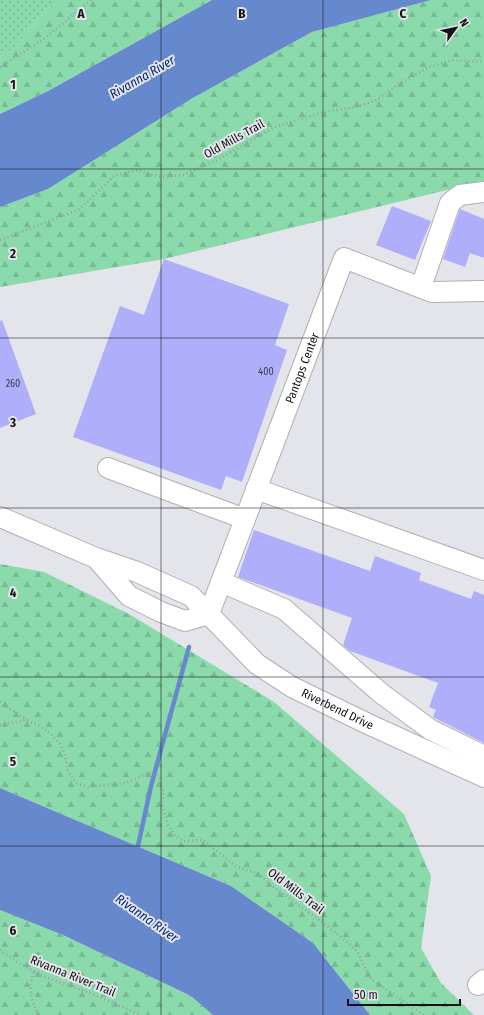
<svg xmlns="http://www.w3.org/2000/svg" width="484" height="1015" viewBox="0 0 484 1015" font-family="'Fira Sans Condensed',sans-serif">
  <style>
    .grass { fill: url(#grass-dots) }
    .forest { fill: url(#forest-firs) }
    .water { fill: #68c }
    .lines { fill: none; stroke-linecap: round; stroke-linejoin: round }
    .stream { stroke: #68c; stroke-width: 4.5 }
    .building { fill: #aeaefb }
    .minor-casing { stroke: #afafb4; stroke-width: 22 }
    .path { stroke: #9a9b9e; stroke-width: 2.5; stroke-dasharray: 1 3; stroke-linecap: butt }
    .minor { stroke: #fff; stroke-width: 20 }
    .grid { fill: none; stroke: #141416; stroke-width: 1; stroke-opacity: 0.55 }
    .labels { text-anchor: middle; dominant-baseline: central; stroke-width: 4; stroke-linejoin: round; paint-order: stroke }
    .number-label { font-size: 10px; fill: #3a3a4f }
    .street-label { font-size: 12px; fill: #141416; stroke: #e4e5ea }
    .water-label { font-size: 13px; font-style: italic; fill: #072877; stroke: #e4e5ea }
    .grid-label { font-size: 13px; text-anchor: middle; font-weight: bold; fill: #141416; stroke: #e4e5ea; stroke-width: 4; stroke-linejoin: round; paint-order: stroke }
  </style>
  <defs>
    <pattern id="grass-dots" width="8" height="8" patternUnits="userSpaceOnUse"><rect width="8" height="8" fill="#8adaac"/><path d="M2 2h.1M6 6h.1" fill="none" stroke="#76ba93" stroke-width="1.8" stroke-linecap="round"/></pattern>
    <pattern id="forest-firs" width="22" height="20" patternUnits="userSpaceOnUse"><rect width="22" height="20" fill="#8adaac"/><path d="M5 1l3.5 6h-7zM16 11l3.5 6h-7z" fill="#76ba93"/></pattern>
  </defs>
  <rect width="100%" height="100%" fill="#e4e5ea"/>
  <!-- grass -->
  <path class="grass" d="M0,0h61l-13,8 -36,42 -12,7z"/>
  <!-- forest -->
  <path class="forest" d="M61,0h151l-164,91 -48,23v-57l12,-7 36,-42z
    M431,0h53v181l-320,78 -164,28v-80l48,-18 143,-90 121,-67z
    M0,564l44,8 85,42 145,88 130,112 27,62 -10,72 20,35 33,32h-104l-57,-72 -82,-57 -231,-98z
    M0,910l63,25 128,61 22,19h-213z"/>
  <!-- water -->
  <path class="water" d="M212,0h219l-119,32 -121,67 -143,90 -48,18v-93l48,-23z
    M0,788l231,98 82,57 57,72h-157l-22,-19 -128,-61 -63,-25z"/>
  <g class="lines">
    <!-- stream -->
    <path class="stream" d="M138,846l13,-60 38,-139"/>
  </g>
  <!-- building -->
  <path class="building" d="M392,206l39,15 -16,39 -39,-15z
    M460,209l24,10v39l-14,-5 -5,14 -22,-8z
    M164,259l125,45 -14,41 12,5 -45,132 -16,-6 -5,14 -148,-53 47,-131 24,9z
    M2,320l34,94 -36,14v-107z
    M254,530l116,41 5,-15 46,17 -2,7 52,19 3,-8 10,4v148l-51,-26 3,-7 -7,-3 9,-24 -88,-32 -7,-6 9,-27 -114,-41z"/>
  <g class="lines">
    <defs>
      <g id="minor">
        <path d="M421,287l29,-84 10,-8 24,-3"/>
        <path d="M108,468l137,51"/>
        <path d="M256,489l228,81"/>
        <path id="s1" d="M0,517l96,41 41,14 54,24 66,68 35,23 74,36 118,54"/>
        <path d="M97,559l32,37 32,16 24,9 24,-7"/>
        <path d="M221,582l63,27 98,85 49,36 53,26"/>
        <path id="s2" d="M209,614l135,-356 88,34 52,-1"/>
        <path d="M478,985l6,-5"/>
      </g>
    </defs>
    <!-- minor casing -->
    <use href="#minor" class="minor-casing"/>
    <!-- path -->
    <path class="path" d="M0,67l44,-28 47,-39
      M0,240l80,-31 34,-33 23,-6 24,7 22,-2 34,-15 56,-32 20,-7 37,-10 27,-4 20,-7 20,-15 30,-17 25,-8 32,2
      M0,702l27,18
      M0,725l27,-5 13,6 11,8 9,10 5,11 3,16 8,12 12,4 17,-2 21,-2 23,-10 10,3 4,15 -1,14 6,20 8,12 8,4 19,-1 34,27 20,6 18,15 47,34 23,18 12,11 14,28 53,36
      M0,950l12,9 28,16 55,20 46,20
      M34,972c-6,18 -4,27 5,43"/>
    <!-- minor -->
    <use href="#minor" class="minor"/>
  </g>
  <!-- grid -->
  <path class="grid" d="M161,0v1015M323,0v1015M0,169h484M0,338h484M0,508h484M0,677h484M0,846h484"/>
  <g class="labels">
    <!-- number labels -->
    <g class="number-label">
      <text x="266" y="372">400</text>
      <text x="13" y="384">260</text>
    </g>
    <!-- street labels -->
    <g class="street-label">
      <text transform="translate(234 139) rotate(-29)">Old Mills Trail</text>
      <text stroke="none"><textPath href="#s2" startOffset="263">Pantops Center</textPath></text>
      <text stroke="none"><textPath href="#s1" startOffset="394">Riverbend Drive</textPath></text>
      <text transform="translate(296 891) rotate(37)">Old Mills Trail</text>
      <text transform="translate(73 976) rotate(22)">Rivanna River Trail</text>
    </g>
    <!-- water labels -->
    <g class="water-label">
      <text transform="translate(142 77) rotate(-30)">Rivanna River</text>
      <text transform="translate(147 918) rotate(35)">Rivanna River</text>
    </g>
  </g>
  <g class="grid-label">
    <text x="81" y="18">A</text>
    <text x="242" y="18">B</text>
    <text x="403" y="18">C</text>
    <text x="13" y="89">1</text>
    <text x="13" y="258">2</text>
    <text x="13" y="427">3</text>
    <text x="13" y="597">4</text>
    <text x="13" y="766">5</text>
    <text x="13" y="935">6</text>
  </g>
  <!-- north arrow -->
  <g transform="translate(456 28) rotate(57)" stroke="#e4e5ea" stroke-width="3" paint-order="stroke">
  <path d="M0-3L7 15L0 10L-7 15Z" fill="#141416"/>
  <text y="-6" font-size="11" font-weight="bold" text-anchor="middle" fill="#141416">N</text>
  </g>
  <!-- scale -->
  <path d="M348 999v6h112v-6" fill="none" stroke="#141416" stroke-width="2"/>
  <text x="354" y="999" font-size="12" fill="#141416" stroke="#e4e5ea" stroke-width="3" paint-order="stroke">50 m</text>
</svg>
